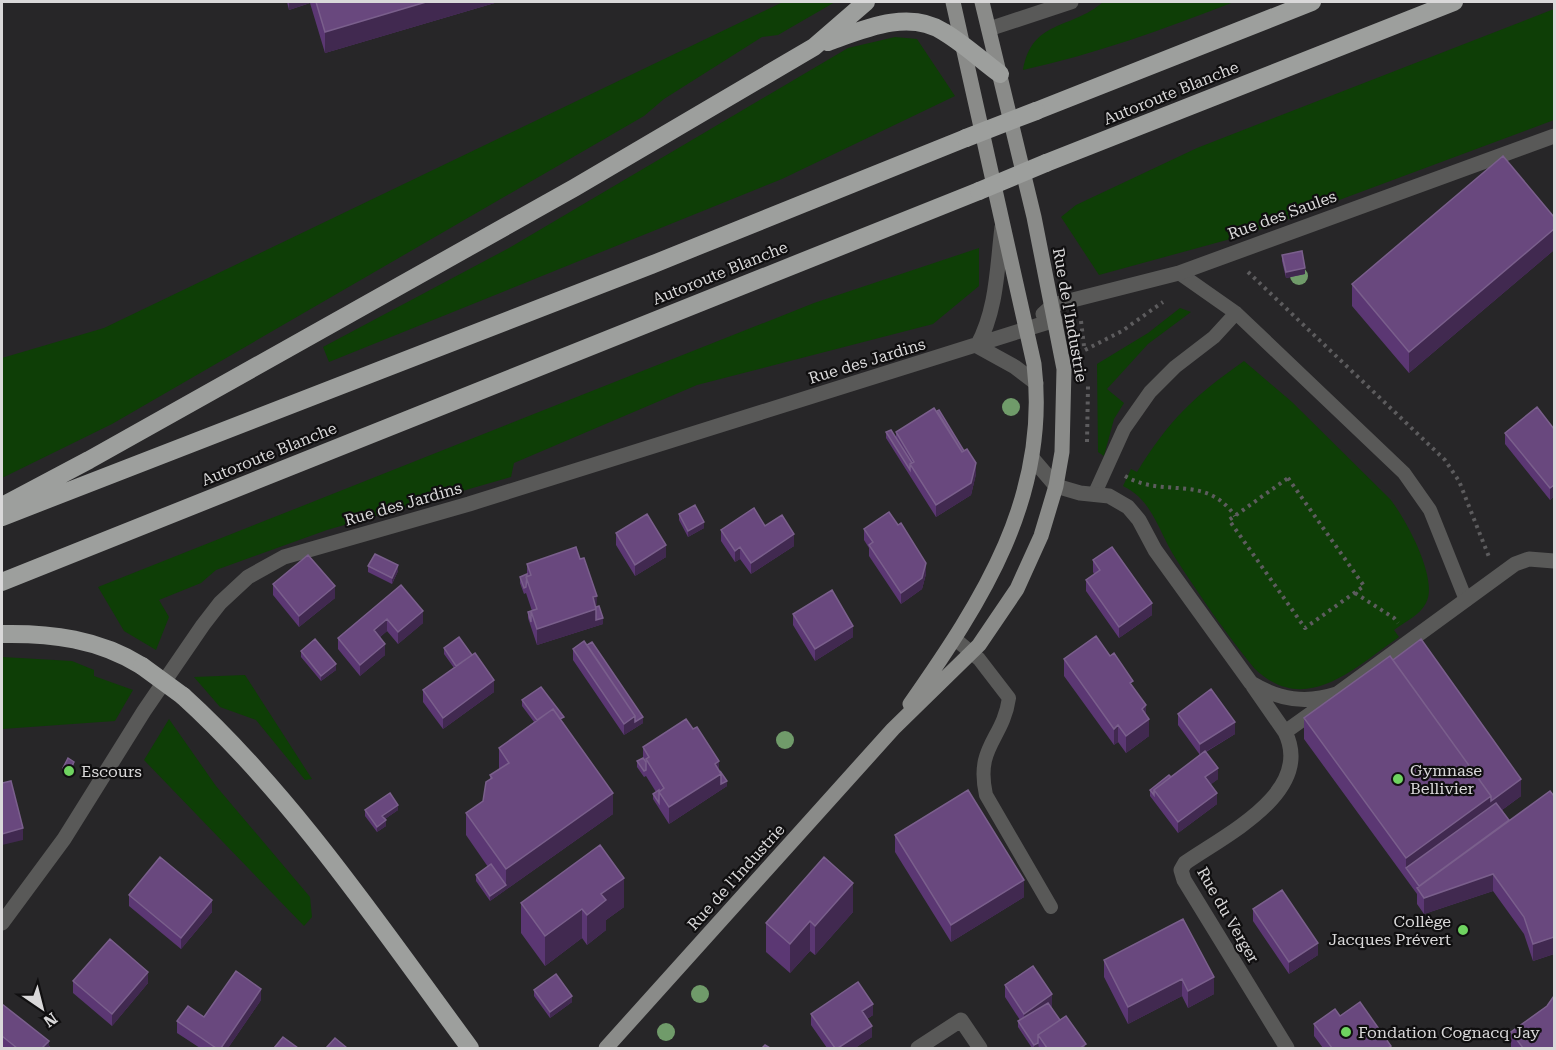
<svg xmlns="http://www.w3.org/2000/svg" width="1556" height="1050" viewBox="0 0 1556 1050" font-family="'Roboto Serif',serif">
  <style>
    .green { fill: #0e3e06 }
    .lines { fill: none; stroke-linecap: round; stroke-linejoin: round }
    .path { stroke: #5d5c5e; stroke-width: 4; stroke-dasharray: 3 4.5; stroke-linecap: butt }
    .lane { stroke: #595958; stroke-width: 14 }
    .street { stroke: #595958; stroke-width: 15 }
    .primary { stroke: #8a8b89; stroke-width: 15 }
    .highway { stroke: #9d9f9d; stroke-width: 18 }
    .highway-bridge { stroke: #9d9f9d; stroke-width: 18 }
    .tree { fill: #709b6a }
    .wall { fill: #5b3773 }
    .shaded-wall { fill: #412950 }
    .building { fill: #69487e; stroke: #7a5f8c; stroke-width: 1.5 }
    .poi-dot { fill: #6fd360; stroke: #100f10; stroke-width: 2 }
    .labels { text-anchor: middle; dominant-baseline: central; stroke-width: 4.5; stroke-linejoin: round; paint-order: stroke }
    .street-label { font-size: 16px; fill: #d9d8d9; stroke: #100f10 }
    .poi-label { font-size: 16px; fill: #d9d8d9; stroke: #100f10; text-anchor: start }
  </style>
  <rect width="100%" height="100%" fill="#272628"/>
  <!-- green -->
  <path class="green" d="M783,2h52l-57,33 -16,2 -98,62 -20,17 -532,308 -110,54v-120l102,-30z
    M1103,2h131c-70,27 -138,52 -211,68 9,-51 48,-40 80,-68z
    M1554,9v111l-309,115 -146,40 -38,-58 15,-12 121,-57z
    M895,37l22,2 38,57 -173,83 -453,183 -6,-15 186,-99 339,-200z
    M979,248v38l-46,38 -236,61 -183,78 -3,14 -184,53 -111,40 -15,13 -42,17 10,17 -13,33 -32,-19 -26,-44 716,-284z
    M1180,308l11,4 -43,32 -41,45 17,14 -10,16 -10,37 -6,-4 -1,-88 51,-31z
    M1244,361l48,41 98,97c16,20 49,81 36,104 -6,12 -21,19 -32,27l5,7c-45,31 -94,81 -145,31 -28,-34 -54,-72 -78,-109 -17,-26 -23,-59 -53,-73l8,-17 6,3c32,-52 57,-76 107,-111z
    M2,657l70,4 22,9v6l39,14 -18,31 -113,8z
    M245,675l67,104 -7,1 -49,-60 -36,-13 -26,-30z
    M169,719l47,67 94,111 2,20 -8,9 -160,-166z"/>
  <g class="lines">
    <!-- path -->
    <path class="path" d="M1248,272l197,188 14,21 30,76
      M1081,321l3,25
      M1085,350l37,-19 41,-29
      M1087,442l1,-56
      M1125,476c39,23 80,-3 110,40
      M1288,478l76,108 -59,42 -76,-108z
      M1355,593l39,25 4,5"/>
    <!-- lane -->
    <path class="lane" d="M1179,273l57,40 168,160 26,37 36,90
      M1095,493l29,-64 26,-37 25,-25 39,-30 22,-24
      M955,639l24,20 30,39c-6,42 -34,48 -23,97l65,112"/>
    <!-- street -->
    <path class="street" d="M989,29l82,-27
      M1002,227c-5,41 -5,83 -25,119l38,21 21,16
      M1043,314l10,-9 126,-32 375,-137
      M1032,458l24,28 24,7 29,3 19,11 11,13 16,30 96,133c28,17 55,21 86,11l178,-130 14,-5 25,2
      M1253,686l32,46 35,-25
      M1285,732c30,60 -60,103 -100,131l-4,7 3,10 103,168
      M2,923l62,-84 80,-128 59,-86 17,-22 28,-26 36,-20 185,-53 586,-184
      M918,1048l43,-28 19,28"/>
    <!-- primary -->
    <path class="primary" d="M910,704c72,-103 140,-207 124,-340l-81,-362
      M606,1048l287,-319 86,-84 38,-56 24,-53 15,-50 6,-34 2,-83 -30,-152 -52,-215"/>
    <!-- highway -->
    <path class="highway" d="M828,42c36,-13 81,-33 116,-10 20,12 37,28 56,42
      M1036,111l276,-109
      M1046,163l408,-161
      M2,506l87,-46 485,-272 240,-141 52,-45
      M2,517l649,-252 315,-127
      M2,582l977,-391
      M2,634c49,-1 97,5 140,32
      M183,696c110,100 199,233 287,352"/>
    <!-- highway-bridge -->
    <path class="highway-bridge" d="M966,138l70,-27
      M979,191l67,-28
      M142,666l41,30"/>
  </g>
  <!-- trees -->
  <g class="tree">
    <circle cx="1299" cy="276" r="9"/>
    <circle cx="1011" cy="407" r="9"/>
    <circle cx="785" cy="740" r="9"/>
    <circle cx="700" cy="994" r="9"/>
    <circle cx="666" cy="1032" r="9"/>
  </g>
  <!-- wall -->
  <path class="wall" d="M287,2h211l-173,51 -15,-50 -21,7z
    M1554,217v33l-145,123 -57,-67v-22z
    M1282,255l23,19 -19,4 -4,-17z
    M1554,429v67l-4,4 -45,-56v-11z
    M886,432l10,6v-6l80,42 -5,21 -35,22 -50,-79z
    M679,514l25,14 -16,9 -9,-17z
    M765,526l29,20 -43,28 -11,-15 -5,3 -14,-21v-11z
    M864,529l62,45 -4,15 -21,15 -32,-48v-8l-5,-8z
    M616,533l50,24 -31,19 -19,-31z
    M1093,560l59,55 -33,23 -33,-47v-11l8,-6 -1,-2z
    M527,564l70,43 6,17 -66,21 -9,-27v-6l4,-1 -6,-18 -2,1 -4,-11v-6l7,-3z
    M368,566l30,5 -6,13 -24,-12z
    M273,584l62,14 -36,29 -26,-32z
    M401,585l22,38 -25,21 -11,-13 -7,6 5,18 -25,21 -22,-27v-11z
    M793,614l60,23 -38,24 -22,-36z
    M444,648l50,44 -51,37 -20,-27v-12l31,-22 -10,-14z
    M573,649l70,74 -19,12 -51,-75z
    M301,651l35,19 -15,11 -20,-24z
    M1064,659l69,28 13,29 3,20 -23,17 -8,-11 -4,3 -50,-69z
    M1393,660l128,136 -19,14 7,10 45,-24v158l-21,7 -9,-27 -31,-43 -69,23 -7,-10v-10l-113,-155v-21z
    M522,700l42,23h-1l50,91 -123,87 -14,-20v-6l12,-8 -22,-32v-22l17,-12 7,-22v-4l9,-5v-22l35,-26 -12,-16z
    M1178,714l57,20 -29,18 12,27 -7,5 6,20 -39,29 -28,-37v-6l21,-13 29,-22 -22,-30z
    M643,747l76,22 8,17 -58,38 -16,-25v-5l3,-2 -10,-16 -2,1 -7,-10v-6l6,-3z
    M74,767l-5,10 -6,-3v-6z
    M365,810h33l-13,9 1,7 -9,6 -12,-16z
    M895,835l129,62 -73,45 -56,-90z
    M129,895l83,17 -31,37 -52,-43z
    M521,903l103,4 -18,13v10l-19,15 -5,-7 -37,28 -24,-33z
    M1253,909l65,46 -29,19 -36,-53z
    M853,912l-38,43 -5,-4 -20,22 -24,-21v-29z
    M1104,960l110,17v17l-26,14 -6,-12 -54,28 -24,-47z
    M73,981l75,2 -36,43 -39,-33z
    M1005,985l47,21 -1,1 9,13 26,28h-54l-14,-21v-6l2,-1 -15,-23z
    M534,990l38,12 -22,16 -16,-22z
    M261,1000l-33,48h-28l-23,-15v-12l27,-4z
    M2,1004l47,42 3,2h-50z
    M1547,1006l7,42h-43v-16z
    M811,1014l62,1 -6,4 5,18 -17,11h-28l-16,-23z
    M1340,1016l51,32h-68l-9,-12v-12z"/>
  <!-- shaded-wall -->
  <path class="shaded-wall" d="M289,2h21v1l-21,7z
    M426,2h72l-173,51v-21z
    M1554,229v21l-145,123v-21z
    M1305,268v6l-19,4v-6z
    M976,463v11l-5,21 -35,22v-12z
    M1554,485v11l-4,4v-12z
    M704,522v6l-16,9v-6z
    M794,534v12l-43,28v-11z
    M666,545v12l-31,19v-11z
    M740,547v12l-5,3v-11z
    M926,563v11l-4,15 -21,15v-11z
    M398,565v6l-6,13v-6z
    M335,586v12l-36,29v-11z
    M597,596l-1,24 7,-2v6l-66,21v-16z
    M1152,603v12l-33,23v-11z
    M423,611v12l-25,21v-12z
    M387,619v12l-13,11v-12z
    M853,626v11l-38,24v-12z
    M385,644v11l-25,21v-11z
    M336,664v6l-15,11v-5z
    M494,680v12l-51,37v-11z
    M1146,705v16l3,-2v17l-23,17v-17l16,-27z
    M635,716l8,1v6l-19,12v-11z
    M1235,722v12l-35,21v-11z
    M1118,725v17l-4,3v-16z
    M719,761v14l2,-1 6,7v5l-58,38v-17z
    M74,762v5l-5,10v-5z
    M1218,768v11l-13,10v-12z
    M1521,779v17l-109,80 -6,-8v-10l85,-62z
    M613,793v21l-123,87v-5l16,-11v-16z
    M1217,793v11l-39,29v-11z
    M398,805v5l-16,11v-5z
    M386,820v6l-9,6v-5z
    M23,828v12l-21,5v-11z
    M1493,874v17l-69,23v-16z
    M624,878v29l-18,13v10l-19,15v-30l14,-21z
    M1024,880v17l-73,45v-17z
    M853,883v29l-38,43v-29z
    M212,900v12l-31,37v-11z
    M582,909v29l-37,28v-30z
    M810,921v30l-20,22v-29z
    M1554,937v17l-21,7v-17z
    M1318,943v12l-29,19v-12z
    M148,972v11l-36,43v-12z
    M1214,977v17l-26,14v-17z
    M1182,979v17l-54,28v-17z
    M261,989v11l-33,48h-7z
    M1052,994v12l-28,19v-11z
    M572,996v6l-22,16v-6z
    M873,1004v11l-11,7v-11z
    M872,1026v11l-17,11h-17z
    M49,1041v7h-7z
    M1038,1043l1,5h-5v-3z"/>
  <!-- building -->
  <path class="building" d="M316,2h110l-101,30z
    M1503,156l51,61v12l-145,123 -57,-68z
    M1302,251l3,17 -19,4 -4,-17z
    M1537,407l17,22v56l-4,3 -45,-55z
    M934,408l28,44 5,-3 9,14 -5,20 -35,22 -26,-41 4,-2 -18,-30z
    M939,410l25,41 -2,1 -25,-41z
    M891,430l21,33 -2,1v6l-24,-38z
    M695,505l9,17 -16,9 -9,-17z
    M754,508l11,18 17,-11 12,19 -43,29 -11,-16 -5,4 -14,-21z
    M889,512l9,13 3,-2 25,40 -4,15 -21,15 -32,-48 4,-3 -9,-13z
    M647,514l19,31 -31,20 -19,-32z
    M576,547l4,12 4,-1 13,38 -4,1 3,12 -59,20 -6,-18 6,-2 -11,-32 5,-2 -4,-11z
    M1112,547l40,56 -33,24 -33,-47 14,-10 -7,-10z
    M375,554l23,11 -6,13 -24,-12z
    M308,555l27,31 -36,30 -26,-32z
    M527,574l-1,13 -2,1 -4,-11z
    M401,585l22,26 -25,21 -11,-13 -13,11 11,14 -25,21 -22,-27z
    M832,590l21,36 -38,23 -22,-35z
    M599,606l4,12 -7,2v-13z
    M534,610l-3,1v11l-3,-10z
    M1096,636l14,20 4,-3 19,28 -3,2 16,22 -4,4 7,10 -23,17 -8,-11 -4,4 -50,-70z
    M459,637l13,18 -16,11 -12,-18z
    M315,639l21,25 -15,12 -20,-25z
    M1421,639l100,140 -30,22v-5l-98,-136z
    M584,641l51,75 -11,8 -51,-75z
    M592,642l51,75 -8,5v-6l-48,-71z
    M475,653l19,27 -51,38 -20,-28z
    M1390,656l101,140 -85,62 -102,-140z
    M541,687l23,30 -4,2 -7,-10 -16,11 -15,-20z
    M1211,689l24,33 -35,22 -22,-30z
    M553,709l60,84 -107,76 -40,-56 17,-12 3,-19 6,-4 -2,-3 19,-12 -10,-15z
    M686,719l7,10 4,-2 22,34 -4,3 6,10 -52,33 -10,-15 5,-4 -18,-29 3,-2 -6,-10z
    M1205,751l13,17 -13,9 12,16 -39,29 -24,-32z
    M68,758l6,4 -5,10 -6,-4z
    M643,758l3,4v8l-2,1 -7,-10z
    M720,771l7,10 -6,3v-10z
    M1169,775l2,2 -17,13v5l-4,-5z
    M11,781l12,47 -21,6v-51z
    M659,790v13l-6,-9z
    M968,790l56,90 -73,45 -56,-90z
    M1550,791l4,5v141l-21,7 -9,-27 -31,-43 -69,24 -7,-10z
    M390,793l8,12 -16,11 4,4 -9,7 -12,-17z
    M1496,803l13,17 -90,66 -13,-18z
    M600,845l24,33 -23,16 5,6 -19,15 -5,-6 -37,27 -24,-33z
    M160,857l52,43 -31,38 -52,-43z
    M824,857l29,26 -38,43 -5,-5 -20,23 -24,-21z
    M491,864l15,21 -16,11 -14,-21z
    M1282,890l36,53 -29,19 -36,-53z
    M1183,919l31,58 -26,14 -6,-12 -54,28 -24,-47z
    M110,939l38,33 -36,42 -39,-33z
    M1033,966l19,28 -28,20 -19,-29z
    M236,971l25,18 -40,59h-5l-39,-27 11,-15 16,11z
    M556,974l16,22 -22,16 -16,-22z
    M858,982l15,22 -11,7 10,15 -34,22h-3l-24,-34z
    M1554,996v52h-31l-12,-16 36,-26z
    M1360,1002l31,44 -3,2h-56l-18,-24 21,-15 5,7z
    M1048,1003l12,17 -22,15v8l-4,2 -16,-24z
    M2,1004l47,37 -7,7h-25l-15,-12z
    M1066,1016l20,28 -6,4h-33l-9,-13z
    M283,1037l15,11h-24z
    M335,1038l12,10h-21z
    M765,1045l5,3h-8z"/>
  <!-- markers -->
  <g class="poi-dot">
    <circle cx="69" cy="771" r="6"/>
    <circle cx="1398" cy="779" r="6"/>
    <circle cx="1463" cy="930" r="6"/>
    <circle cx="1346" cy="1032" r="6"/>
  </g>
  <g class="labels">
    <!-- street labels -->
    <g class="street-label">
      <text transform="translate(1171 93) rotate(-22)">Autoroute Blanche</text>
      <text transform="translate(1282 215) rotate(-20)">Rue des Saules</text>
      <text transform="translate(720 273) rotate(-22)">Autoroute Blanche</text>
      <text transform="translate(1070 315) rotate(80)">Rue de l'Industrie</text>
      <text transform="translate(867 361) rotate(-17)">Rue des Jardins</text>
      <text transform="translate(269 454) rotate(-22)">Autoroute Blanche</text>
      <text transform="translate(403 504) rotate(-16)">Rue des Jardins</text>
      <text transform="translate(736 877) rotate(-48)">Rue de l'Industrie</text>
      <text transform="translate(1228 915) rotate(60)">Rue du Verger</text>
    </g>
    <!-- poi labels -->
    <g class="poi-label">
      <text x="1410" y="770">Gymnase<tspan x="1410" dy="18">Bellivier</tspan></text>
      <text x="81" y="771">Escours</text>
      <text x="1451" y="921" text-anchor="end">Collège<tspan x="1451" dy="18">Jacques Prévert</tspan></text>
      <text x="1358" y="1032">Fondation Cognacq Jay</text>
    </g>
  </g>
  <!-- border -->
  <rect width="1556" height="1050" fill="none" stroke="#d9d8d9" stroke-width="6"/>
  <!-- north arrow -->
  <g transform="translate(42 1008) rotate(145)" stroke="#100f10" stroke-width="4.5" paint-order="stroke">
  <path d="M0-4.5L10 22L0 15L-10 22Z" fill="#d9d8d9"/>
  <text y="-9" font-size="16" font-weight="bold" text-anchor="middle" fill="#d9d8d9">N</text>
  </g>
</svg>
